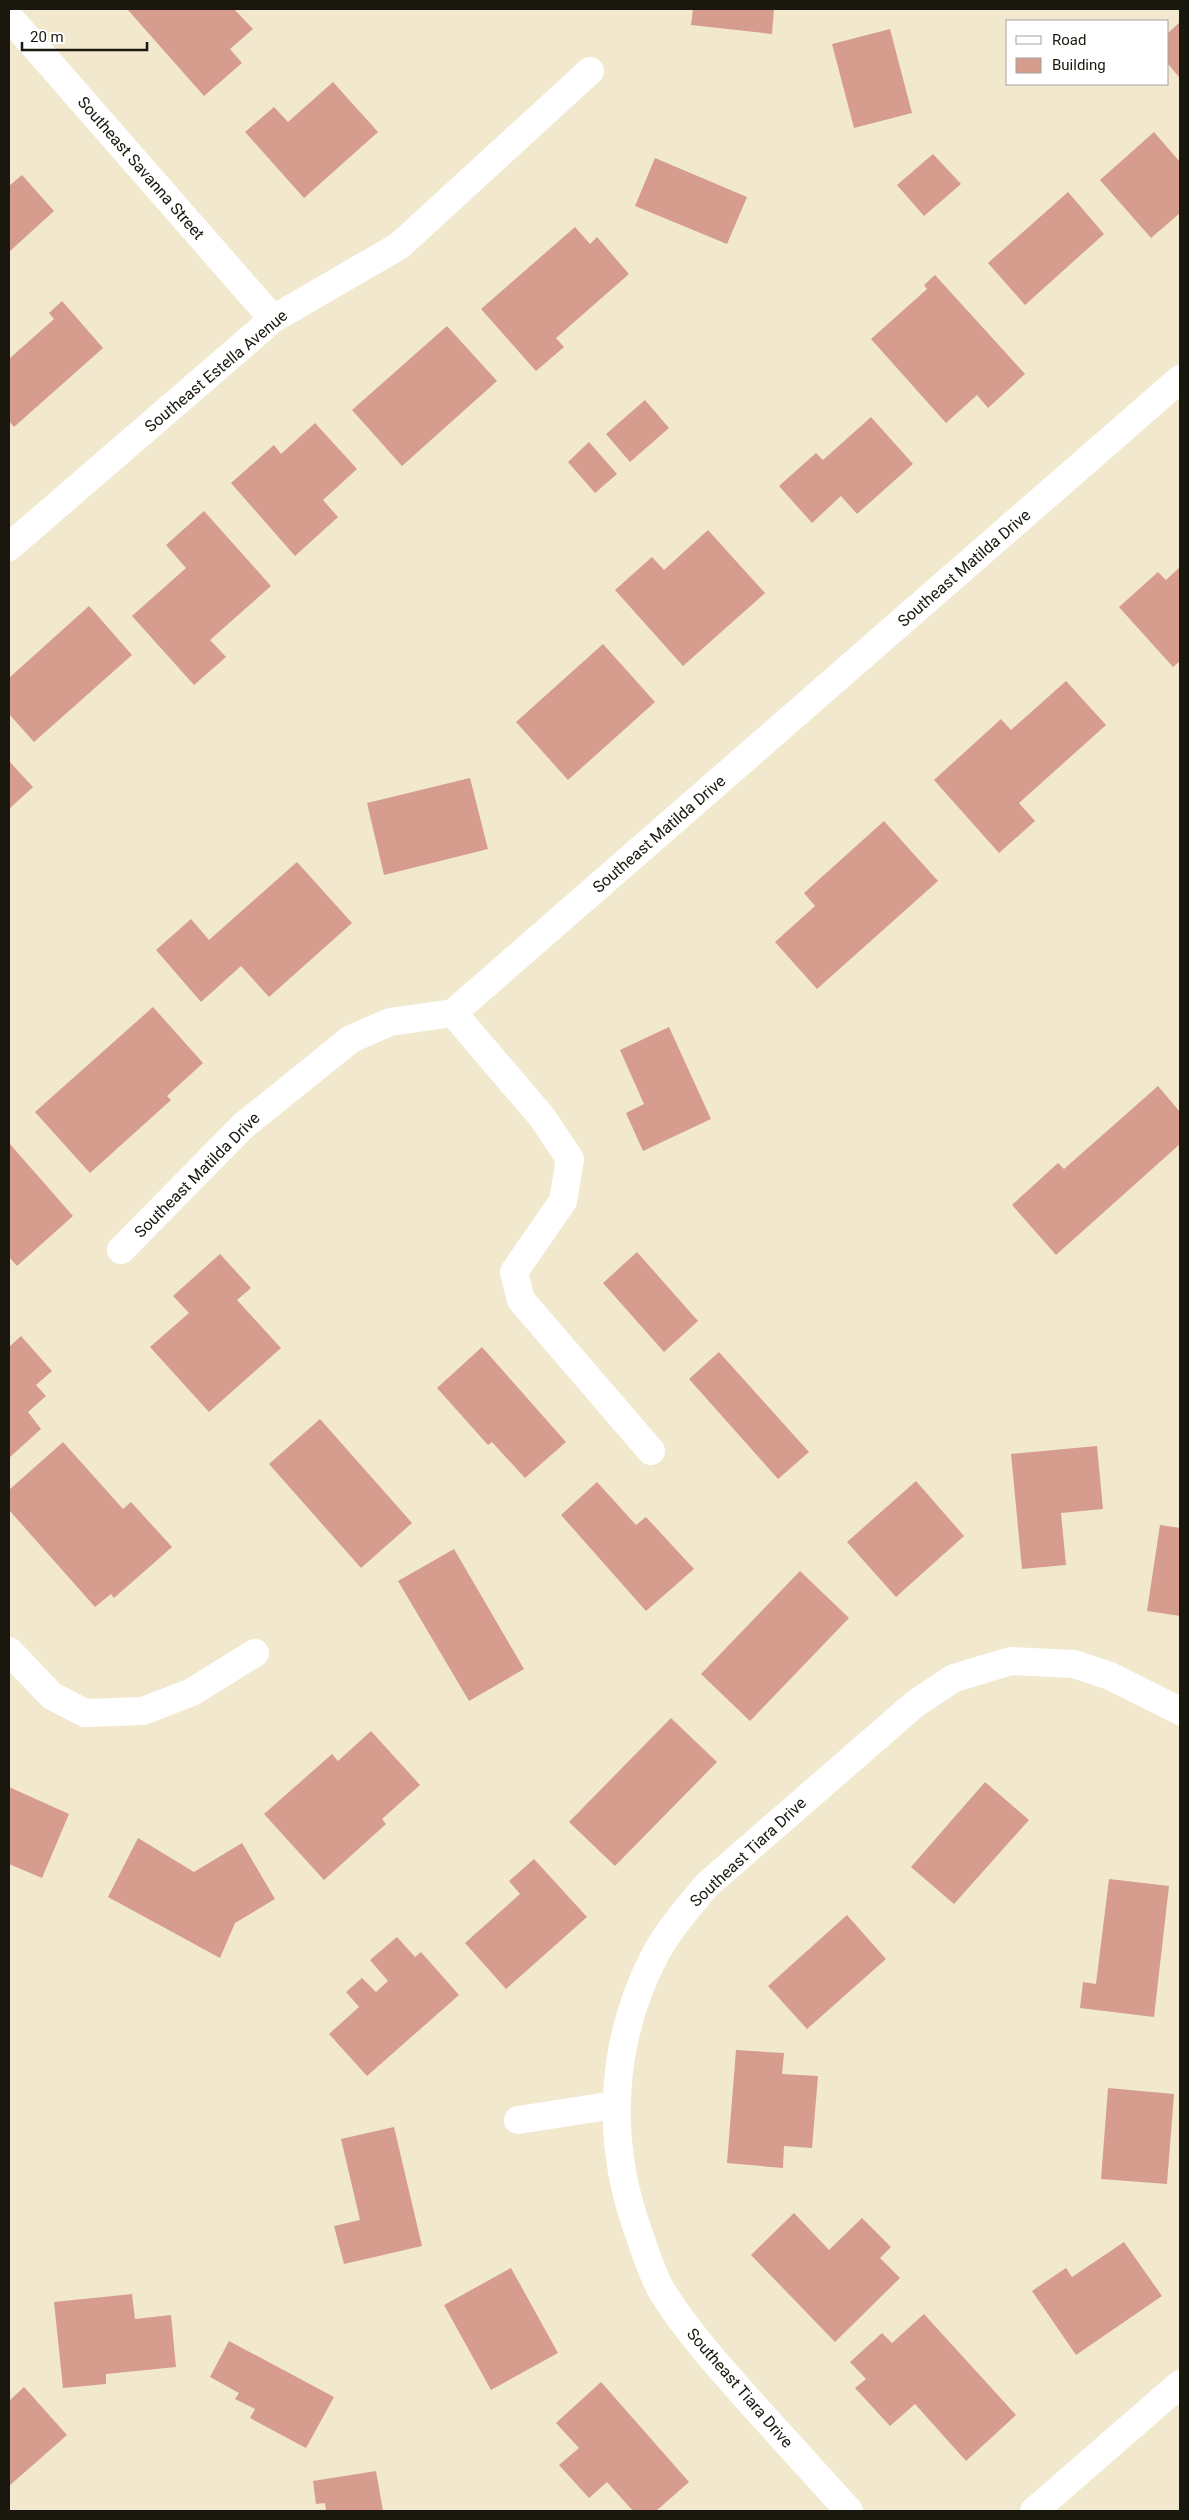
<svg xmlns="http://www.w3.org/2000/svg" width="1189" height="2520" viewBox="0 0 1189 2520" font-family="Roboto,sans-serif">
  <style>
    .building { fill: #d69d8f }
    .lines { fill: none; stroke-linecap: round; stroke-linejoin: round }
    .street { stroke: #fff; stroke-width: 28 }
    .labels { text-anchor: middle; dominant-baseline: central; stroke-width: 5; stroke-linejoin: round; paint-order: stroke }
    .street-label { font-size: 16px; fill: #1a170e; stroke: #fff }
  </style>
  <rect width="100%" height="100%" fill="#f1e8ce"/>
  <!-- building -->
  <path class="building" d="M130,9h104l19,20 -23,20 12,14 -38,33 -76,-86z
    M693,9h81l-2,25 -81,-9z
    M1180,22v56l-12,-14v-31z
    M890,29l22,84 -58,15 -22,-84z
    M333,82l45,50 -74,66 -59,-66 29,-25 14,15z
    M1154,132l26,30v51l-29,25 -51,-58z
    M933,154l28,30 -37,32 -27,-31z
    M655,158l92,39 -20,47 -92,-38z
    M22,175l32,36 -45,41v-66z
    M1068,192l36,42 -79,71 -37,-42z
    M575,227l15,17 7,-7 32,37 -73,64 8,9 -28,24 -55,-62z
    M935,275l90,99 -37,34 -11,-13 -31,28 -75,-84 56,-50 -3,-4z
    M62,301l41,47 -89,79 -5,-6v-62l45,-40 -5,-6z
    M447,326l50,55 -95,85 -50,-56z
    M645,400l24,28 -39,34 -24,-28z
    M871,417l42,47 -56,50 -16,-18 -29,27 -33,-37 37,-33 7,7z
    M315,423l42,46 -34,31 15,17 -43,39 -64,-73 43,-38 7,9z
    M589,442l28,32 -22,19 -27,-31z
    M204,511l67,75 -61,54 16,17 -32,28 -62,-69 54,-48 -20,-23z
    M708,530l57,63 -82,73 -68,-76 37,-33 12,13z
    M1180,567v94l-7,6 -54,-60 39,-35 8,8z
    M89,606l43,49 -98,87 -25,-28v-36z
    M603,644l52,58 -87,78 -52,-58z
    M1066,681l40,44 -87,78 16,18 -36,32 -65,-73 67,-61 10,11z
    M9,761l24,26 -24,22z
    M470,778l18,71 -104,26 -17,-72z
    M884,821l54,60 -121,108 -42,-47 40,-36 -11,-13z
    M297,862l55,61 -83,74 -28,-31 -40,36 -45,-52 35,-31 18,21z
    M153,1007l50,56 -36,33 4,4 -81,73 -55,-61z
    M669,1027l42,92 -68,32 -17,-38 18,-9 -24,-54z
    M1158,1086l22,26v32l-124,111 -44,-50 46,-42 6,6z
    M9,1143l64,73 -56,50 -8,-9z
    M637,1252l61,69 -34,31 -61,-69z
    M220,1254l31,34 -14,12 44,48 -72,64 -59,-65 39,-34 -16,-17z
    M21,1336l31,35 -16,14 10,11 -18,16 13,17 -32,29v-111z
    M482,1347l84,95 -41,36 -33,-36 -4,3 -51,-57z
    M719,1352l90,100 -31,27 -89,-100z
    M320,1419l92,104 -51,45 -92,-104z
    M63,1442l60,67 8,-7 41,45 -58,51 -3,-4 -16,13 -86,-97v-20z
    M1097,1446l6,63 -42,4 5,52 -44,4 -11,-115z
    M916,1481l48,55 -68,61 -49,-55z
    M597,1482l39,43 10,-8 48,52 -48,42 -85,-96z
    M1160,1525l20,3v88l-33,-5z
    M454,1549l70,120 -55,32 -71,-120z
    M800,1571l49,47 -99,103 -49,-47z
    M671,1718l46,44 -102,104 -46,-44z
    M371,1731l49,54 -38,34 4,5 -62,56 -60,-66 68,-60 6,7z
    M985,1782l44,38 -75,84 -43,-37z
    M9,1787l60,27 -27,64 -33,-14z
    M138,1838l56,34 48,-29 33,56 -40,24 -15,35 -112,-61z
    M534,1859l53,58 -81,72 -41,-46 55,-49 -11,-13z
    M1109,1879l60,7 -15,131 -74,-9 3,-26 13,2z
    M847,1915l39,44 -79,70 -39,-43z
    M397,1937l18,20 6,-5 38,43 -92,81 -38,-42 30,-27 -13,-15 16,-14 14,14 12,-11 -18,-21z
    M736,2050l48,3 -2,21 36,2 -6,72 -28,-2 -1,22 -56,-5z
    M1108,2088l66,6 -7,90 -66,-5z
    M394,2127l28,119 -78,18 -10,-38 26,-6 -19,-81z
    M794,2213l35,37 33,-32 29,29 -11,11 20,20 -65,64 -84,-87z
    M1124,2242l38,54 -86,59 -44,-64 34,-23 6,9z
    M511,2268l47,85 -67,37 -47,-85z
    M132,2294l3,25 36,-4 5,52 -70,7v10l-43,4 -9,-86z
    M924,2314l92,101 -50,46 -51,-57 -25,22 -35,-38 11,-9 -16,-17 32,-29 10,10z
    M229,2341l105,56 -28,51 -56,-30 5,-9 -20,-10 4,-6 -29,-16z
    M601,2382l88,100 -33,29h-23l-26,-29 -18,16 -30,-33 20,-17 -23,-25z
    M24,2387l43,48 -58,51v-85z
    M376,2471l7,40h-57l-1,-8 -9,1 -3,-23z"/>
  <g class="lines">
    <!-- street -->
    <path class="street" d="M9,17l264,302
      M9,547l264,-228 126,-73 191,-175
      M453,1013l89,104 28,42 -7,42 -49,71 7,28 130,151
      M121,1250l122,-124 108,-87 39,-17 63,-9 727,-634
      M9,1651l43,45 33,17 58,-2 49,-19 63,-39
      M518,2120l97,-15
      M849,2511c-32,-35 -64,-71 -96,-106 -32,-36 -64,-71 -90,-112 -11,-18 -18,-42 -25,-62 -33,-92 -28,-191 18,-278 14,-25 34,-48 52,-69l208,-181 38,-25 57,-17 63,3 36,12 70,35
      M1034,2511l146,-127"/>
  </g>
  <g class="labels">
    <!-- street labels -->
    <g class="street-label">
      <text transform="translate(141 168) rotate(49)">Southeast Savanna Street</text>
      <text transform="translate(216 371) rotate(-40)">Southeast Estella Avenue</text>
      <text transform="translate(964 568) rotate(-41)">Southeast Matilda Drive</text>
      <text transform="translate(659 834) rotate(-41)">Southeast Matilda Drive</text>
      <text transform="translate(197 1175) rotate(-45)">Southeast Matilda Drive</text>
      <text transform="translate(748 1852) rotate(-43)">Southeast Tiara Drive</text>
      <text transform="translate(740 2388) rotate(49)">Southeast Tiara Drive</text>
    </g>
  </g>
  <!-- border -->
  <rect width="1189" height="2520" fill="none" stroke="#1a170e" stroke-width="20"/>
  <!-- legend -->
  <rect x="1006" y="20" width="162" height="65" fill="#ffffff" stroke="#a3a29f"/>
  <rect x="1016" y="36" width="25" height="8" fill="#ffffff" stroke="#a3a29f"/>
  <text x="1052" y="45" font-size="15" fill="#1a170e">Road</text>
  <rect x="1016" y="58" width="25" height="15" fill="#d69d8f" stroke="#a3a29f"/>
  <text x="1052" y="70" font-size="15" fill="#1a170e">Building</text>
  <!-- scale -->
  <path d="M22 42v8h125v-8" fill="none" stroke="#1a170e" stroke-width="2.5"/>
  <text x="30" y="42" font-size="15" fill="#1a170e" stroke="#ffffff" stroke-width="4" paint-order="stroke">20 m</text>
</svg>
